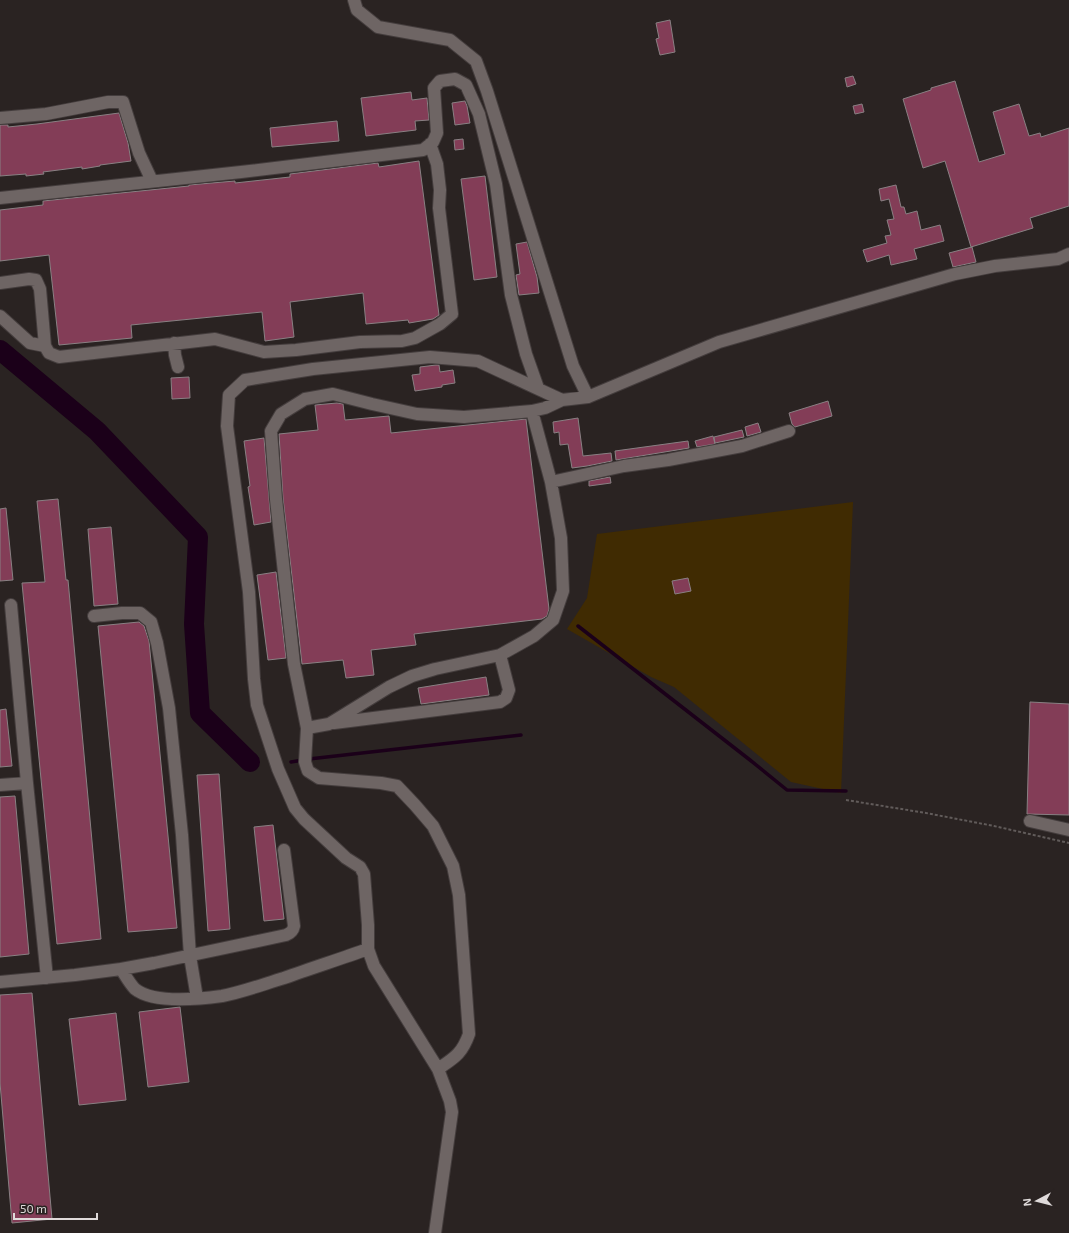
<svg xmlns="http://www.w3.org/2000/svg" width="1069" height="1233" viewBox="0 0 1069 1233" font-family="'Exo 2',sans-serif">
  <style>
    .green { fill: #402b02 }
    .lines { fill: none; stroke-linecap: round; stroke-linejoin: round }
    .stream { stroke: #1b0019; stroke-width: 3.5 }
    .river { stroke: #1b0019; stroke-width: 20 }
    .building { fill: #833d57; stroke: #898083 }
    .minor-casing { stroke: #443d3d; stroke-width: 14 }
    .path { stroke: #615b5a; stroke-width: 2; stroke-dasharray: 3 2; stroke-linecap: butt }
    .minor { stroke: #6e6564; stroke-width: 12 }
  </style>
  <rect width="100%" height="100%" fill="#2a2322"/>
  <!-- green -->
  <path class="green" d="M853,502l-12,291 -50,-11 -117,-95 -23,-10 -84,-48 20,-31 10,-64z"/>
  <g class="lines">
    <!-- stream -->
    <path class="stream" d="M578,626l172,134 37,30 59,1
      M309,759l212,-24
      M291,762l12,-2"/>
    <!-- river -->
    <path class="river" d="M0,350l97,81 101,106 -4,87 6,89 50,49"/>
  </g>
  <!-- building -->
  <path class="building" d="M670,20l5,32 -15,3 -4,-16 3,-1 -3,-15z
    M853,76l3,8 -9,3 -2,-9z
    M955,81l24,81 26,-8 -12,-42 26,-8 10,32 11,-3 1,4 28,-9v78l-39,12 3,10 -62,19 -26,-86 -22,7 -20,-69 28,-9v-2z
    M411,92l1,8 15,-2 2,22 -14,1 1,9 -50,6 -5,-38z
    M465,101l2,5 3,17 -15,2 -3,-22z
    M862,104l2,8 -9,2 -2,-8z
    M119,113l9,30 3,18 -31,4v1l-18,3v-2l-39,5 1,2 -18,2v-2l-26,2v-51h8v2l29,-3z
    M337,121l2,20 -67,6 -2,-19z
    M463,139l1,10 -9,1 -1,-10z
    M419,161l20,154 -6,4 -24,4 -1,-3 -42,4 -3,-31 -73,9 4,35 -29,4 -3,-29 -131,13 1,13 -73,7 -10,-90 -49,6v-51l43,-5v-4l146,-15v-1l46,-4v2l55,-6v-3l88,-11 1,4z
    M485,176l12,101 -23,3 -13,-101z
    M896,185l5,22h3l2,7 11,-3 4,19 19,-5 4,16 -30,8 3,10 -26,6 -2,-10 -22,7 -4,-12 24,-7 -2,-7 6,-1 -4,-15 7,-1 -5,-20 -8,2 -2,-12z
    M527,242l10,35 2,16 -20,2 -3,-20 4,-1 -4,-30z
    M972,247l4,15 -23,5 -4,-14z
    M436,365h3l1,7 13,-2 2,13 -13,2v2l-27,4 -3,-16 8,-1v-7z
    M189,377l1,21 -18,1 -1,-21z
    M828,401l4,15 -37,11 -3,-3 -3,-11z
    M337,403l6,1 2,16 44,-4 2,17 135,-14 23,190 -2,7 -5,3 -128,15 2,11 -45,5 3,25 -28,3 -3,-18 -41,4 -19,-166 -4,-64 39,-4 -3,-25z
    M578,418l5,38 28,-3 1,8 -25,5 -15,2 -4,-24 -8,1 -1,-13 -5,1 -1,-11z
    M758,423l3,9 -14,4 -2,-9z
    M742,430l2,7 -29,6 -1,-6z
    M713,436l2,8 -18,3 -2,-6z
    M264,438l7,84 -17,3 -6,-38 2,-1 -6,-45z
    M688,441l1,7 -73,12 -1,-9z
    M610,477l1,6 -22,3v-5z
    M58,499l8,81h2l33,359 -44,5 -35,-361 23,-1 -8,-81z
    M6,508l7,72 -13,1v-72z
    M111,527l7,77 -24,2 -6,-77z
    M276,572l10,86 -18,2 -11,-85z
    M688,578l3,13 -16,3 -3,-13z
    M139,622l5,4 5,15 28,287 -49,4 -30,-306z
    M486,677l3,18 -68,9 -3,-16z
    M1030,702l39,2v111l-42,-1z
    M6,709l6,57 -12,1v-57z
    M219,774l11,155 -22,2 -11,-156z
    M15,796l14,158 -29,3v-160z
    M273,825l11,94 -20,2 -10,-94z
    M32,993l20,226 -40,4 -12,-140v-88z
    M180,1007l9,75 -41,5 -9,-75z
    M116,1013l10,87 -47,5 -10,-86z"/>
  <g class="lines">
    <defs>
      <path id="minor" d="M354,0l3,10 21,17 72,13 26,21 11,30 86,275 15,31
        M0,118l46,-4 62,-12h15l16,51 13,28
        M0,198l241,-26 182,-22 10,-8 4,-9 -3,-45 6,-7 15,-2 11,6 13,29 17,70 15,111 15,59 12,34
        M0,283l29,-4 7,1 4,9 5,57 4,7 10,4 156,-18 49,13 32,-2 64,-8 42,-1 13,-3 25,-14 12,-10 -13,-106 1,-18 -3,-26 -7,-20
        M0,316l30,27 15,3
        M174,343l1,12 3,12
        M551,482l73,-16 44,-6 74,-14 47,-15
        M11,605l16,178 20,195
        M94,616l28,-3h18l11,9 6,21 12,65 13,127 8,121 7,42
        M334,723l166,-21 6,-4 3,-8 -9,-35
        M307,728l22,-4 60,-37 23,-11 23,-7 65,-14 34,-19 19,-16 10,-29 -2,-53 -10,-56 -19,-71
        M0,785l27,-2
        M1030,821l39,9
        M121,969l33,-6 132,-28c5,-2 7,-4 8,-9l-10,-76
        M0,982l75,-7 46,-6c4,6 9,15 14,20 19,15 65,10 87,7 21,-4 42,-12 62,-18 28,-10 56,-19 84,-29
        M438,1069c16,-11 24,-15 31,-35l-10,-139 -6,-29 -20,-40 -18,-21 -18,-19 -16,-3 -62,-5 -11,-7 -3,-9 2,-34 -13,-64 -18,-165 -5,-68 10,-17 24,-15 28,-5 39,10 45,10 47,3 68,-6 13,-3 17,-8
        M435,1233l17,-121 -2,-11 -12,-32 -64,-103 -6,-17v-24l-4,-51 -4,-7 -14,-9 -42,-39 -9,-11 -17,-39 -21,-64 -3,-26 -5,-87 -22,-166 2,-31 16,-15 68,-11 117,-12 48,4 84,39 26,-3 131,-55 236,-68 40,-8 63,-7 11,-5"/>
    </defs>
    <!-- minor casing -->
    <use href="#minor" class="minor-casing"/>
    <!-- path -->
    <path class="path" d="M846,800l80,13 68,13 75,17"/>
    <!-- minor -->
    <use href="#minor" class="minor"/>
  </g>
  <!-- north arrow -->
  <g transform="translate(1037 1201) rotate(263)" stroke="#2a2322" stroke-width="3" paint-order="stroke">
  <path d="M0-3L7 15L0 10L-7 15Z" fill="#dfdada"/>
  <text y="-6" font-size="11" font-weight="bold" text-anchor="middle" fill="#dfdada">N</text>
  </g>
  <!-- scale -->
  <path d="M14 1213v6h83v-6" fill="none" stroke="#dfdada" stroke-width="2"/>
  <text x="20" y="1213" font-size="12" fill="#dfdada" stroke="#2a2322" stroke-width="3" paint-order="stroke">50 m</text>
</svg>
